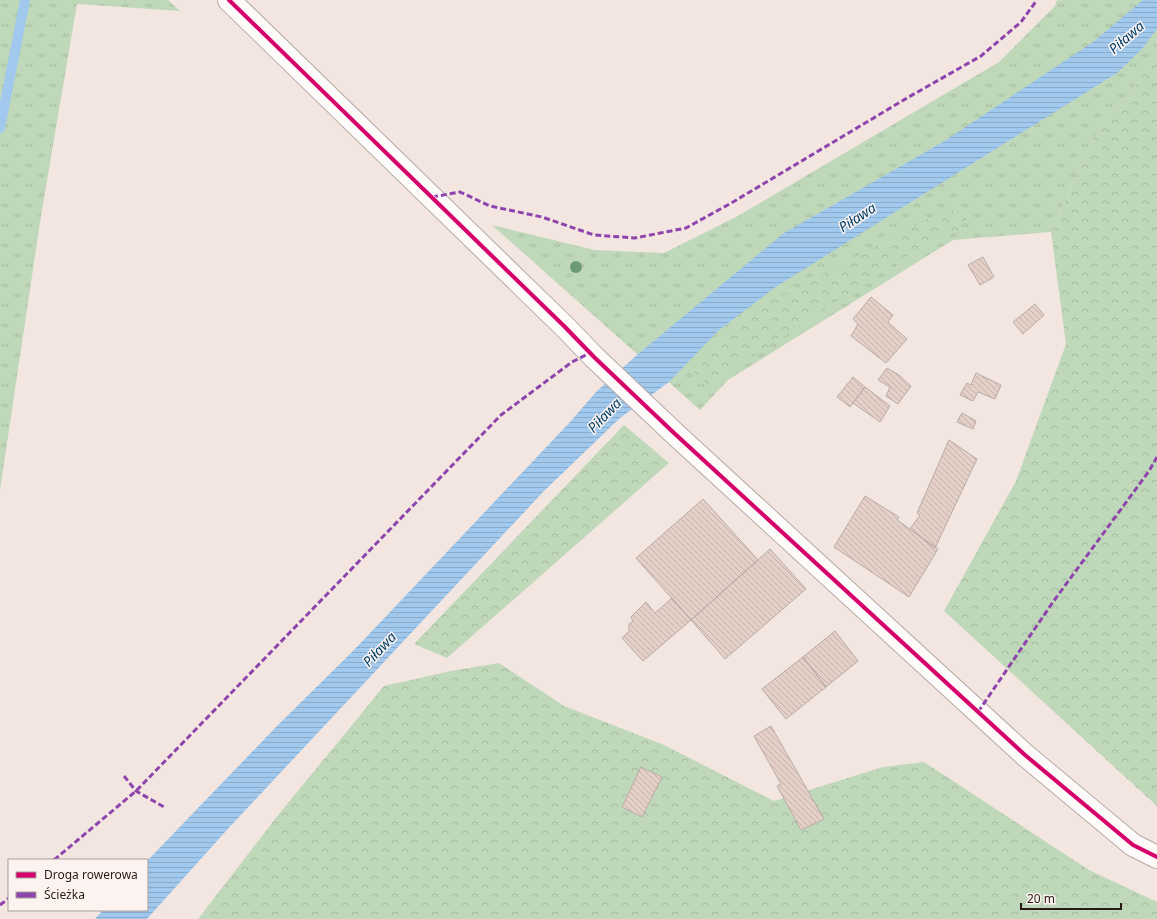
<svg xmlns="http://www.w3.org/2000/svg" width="1157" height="919" viewBox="0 0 1157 919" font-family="'Noto Sans',sans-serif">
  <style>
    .grass { fill: url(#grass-tufts) }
    .forest { fill: url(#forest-crowns) }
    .water { fill: url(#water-rules) }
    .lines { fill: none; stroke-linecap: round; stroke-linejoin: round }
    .stream { stroke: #a0c9ed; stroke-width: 10 }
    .building { fill: url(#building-back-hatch); stroke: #b8aba7 }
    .tertiary-casing { stroke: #b6aaa5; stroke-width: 24 }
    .tertiary { stroke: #fdfbfa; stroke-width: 22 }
    .quiet { stroke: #8e44ad; stroke-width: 3; stroke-dasharray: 6 3; stroke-linecap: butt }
    .cycleway-casing { stroke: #fcf3f0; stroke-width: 6 }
    .cycleway { stroke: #d6006c; stroke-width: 4 }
    .tree { fill: #6d9a74 }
    .labels { text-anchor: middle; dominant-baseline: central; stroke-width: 3; stroke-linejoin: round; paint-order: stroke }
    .water-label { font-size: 14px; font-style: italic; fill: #00416b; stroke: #fcf3f0 }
  </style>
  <defs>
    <pattern id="grass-tufts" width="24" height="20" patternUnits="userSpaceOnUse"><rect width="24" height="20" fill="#c0d8ba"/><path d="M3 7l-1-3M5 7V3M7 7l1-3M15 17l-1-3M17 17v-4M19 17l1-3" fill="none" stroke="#a5b99f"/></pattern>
    <pattern id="forest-crowns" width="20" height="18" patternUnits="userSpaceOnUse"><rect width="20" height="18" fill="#c0d8ba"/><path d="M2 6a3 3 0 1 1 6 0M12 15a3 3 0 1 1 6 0" fill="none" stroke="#a5b99f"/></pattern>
    <pattern id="water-rules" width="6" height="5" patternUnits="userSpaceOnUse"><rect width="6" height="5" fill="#a0c9ed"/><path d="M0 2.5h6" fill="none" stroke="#8aacca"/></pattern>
    <pattern id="building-back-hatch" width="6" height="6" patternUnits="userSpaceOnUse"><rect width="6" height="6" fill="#e5d0c8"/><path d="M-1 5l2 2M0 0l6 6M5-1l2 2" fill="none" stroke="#c4b2ab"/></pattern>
  </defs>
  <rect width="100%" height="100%" fill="#f3e6e1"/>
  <!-- grass -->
  <path class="grass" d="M0,0h168l12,11 -103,-7 -36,212 -41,274z
    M1057,0h100v59l-63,78 -43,95 -98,8 -225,140 -28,30 -208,-185 103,25 69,3 72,-36 263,-155 56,-56z"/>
  <!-- forest -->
  <path class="forest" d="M1157,59v747l-213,-195 72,-130 50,-137 -15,-112 43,-95z
    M946,209l24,5 -13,18 -30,11 -218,142 -20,-17 83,-67z
    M624,425l45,38 -222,195 -33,-14z
    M499,663l65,43 100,39 110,56 109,-34 41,-5 165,108 68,32v17h-959l81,-105 105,-128 67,-15z"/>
  <!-- water -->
  <path class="water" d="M1143,0h14v29l-15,20 -25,24 -343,215 -56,43 -49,51 -49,36 -76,73 -319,341 -78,87h-52l8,-9h44v-49l130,-135 77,-76 217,-229 25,-29 42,-38 146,-121 159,-91 150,-100z"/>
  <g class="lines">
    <!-- stream -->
    <path class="stream" d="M0,128l25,-128"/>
  </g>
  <!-- building -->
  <path class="building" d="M983,257l11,20 -14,8 -12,-20z
    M871,297l22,18 -5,7 19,17 -21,24 -35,-27 7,-12 -5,-5z
    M1035,304l9,11 -21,19 -10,-12z
    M887,368l12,7 12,11 -13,18 -12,-8 4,-9 -12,-7z
    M976,373l25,12 -6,14 -17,-7 -5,9 -13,-6 7,-12 4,2z
    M853,377l12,10 -15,20 -13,-10z
    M865,387l25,19 -10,16 -27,-19z
    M962,413l14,8 -3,8 -16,-7z
    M949,440l28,19 -42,89 -25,-19 10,-14 -3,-2z
    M865,496l34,21 -2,3 41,29 -29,48 -75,-50z
    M703,499l55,61 -67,60 -55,-62z
    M770,549l36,40 -81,70 -34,-39z
    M672,598l19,22 -48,41 -21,-23 7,-7v-7l4,-3 -2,-4 15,-15 9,11z
    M835,631l23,30 -32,26 -23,-30z
    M803,657l23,30 -40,32 -24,-30z
    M771,726l53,93 -23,11 -24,-44 4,-2 -27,-48z
    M641,767l21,10 -20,40 -20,-10z"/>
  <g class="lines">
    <defs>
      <path id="tertiary" d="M229,0l336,327 29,30 80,76 351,322 108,90 24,12"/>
    </defs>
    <!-- tertiary casing -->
    <use href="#tertiary" class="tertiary-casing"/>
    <!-- tertiary -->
    <use href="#tertiary" class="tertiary"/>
    <!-- quiet -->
    <path class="quiet" d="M432,197l28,-5 30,14 52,11 52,18 41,3 51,-10 47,-26 174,-104 74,-42 40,-34 16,-22
      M978,712l75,-110 96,-131 8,-14
      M124,776l12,15 28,16
      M54,860l82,-69 365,-376 71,-53 18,-9
      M0,905l9,-7"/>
    <defs>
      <path id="cycleway" d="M229,0l336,327 29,30 80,76 351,322 108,90 24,12"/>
    </defs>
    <!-- cycleway casing -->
    <use href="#cycleway" class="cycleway-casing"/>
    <!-- cycleway -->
    <use href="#cycleway" class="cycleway"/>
  </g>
  <!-- trees -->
  <circle class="tree" cx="576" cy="267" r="6"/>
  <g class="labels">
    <!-- water labels -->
    <g class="water-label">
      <text transform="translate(1126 37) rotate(-41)">Piława</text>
      <text transform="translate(857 217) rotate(-33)">Piława</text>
      <text transform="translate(604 415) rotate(-46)">Piława</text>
      <text transform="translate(379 649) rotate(-47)">Piława</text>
    </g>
  </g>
  <!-- legend -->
  <rect x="8" y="859" width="140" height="52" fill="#fcf3f0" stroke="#a89d99"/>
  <rect x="16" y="872" width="20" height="6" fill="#d6006c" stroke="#a89d99"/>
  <text x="44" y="879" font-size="12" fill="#291b16">Droga rowerowa</text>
  <rect x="16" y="892" width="20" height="6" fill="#8e44ad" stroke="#a89d99"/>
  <text x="44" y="899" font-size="12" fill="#291b16">Ścieżka</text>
  <!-- scale -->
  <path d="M1021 903v6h100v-6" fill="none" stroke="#291b16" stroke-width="2"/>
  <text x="1027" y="903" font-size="12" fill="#291b16" stroke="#fcf3f0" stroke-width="3" paint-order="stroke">20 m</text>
</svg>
